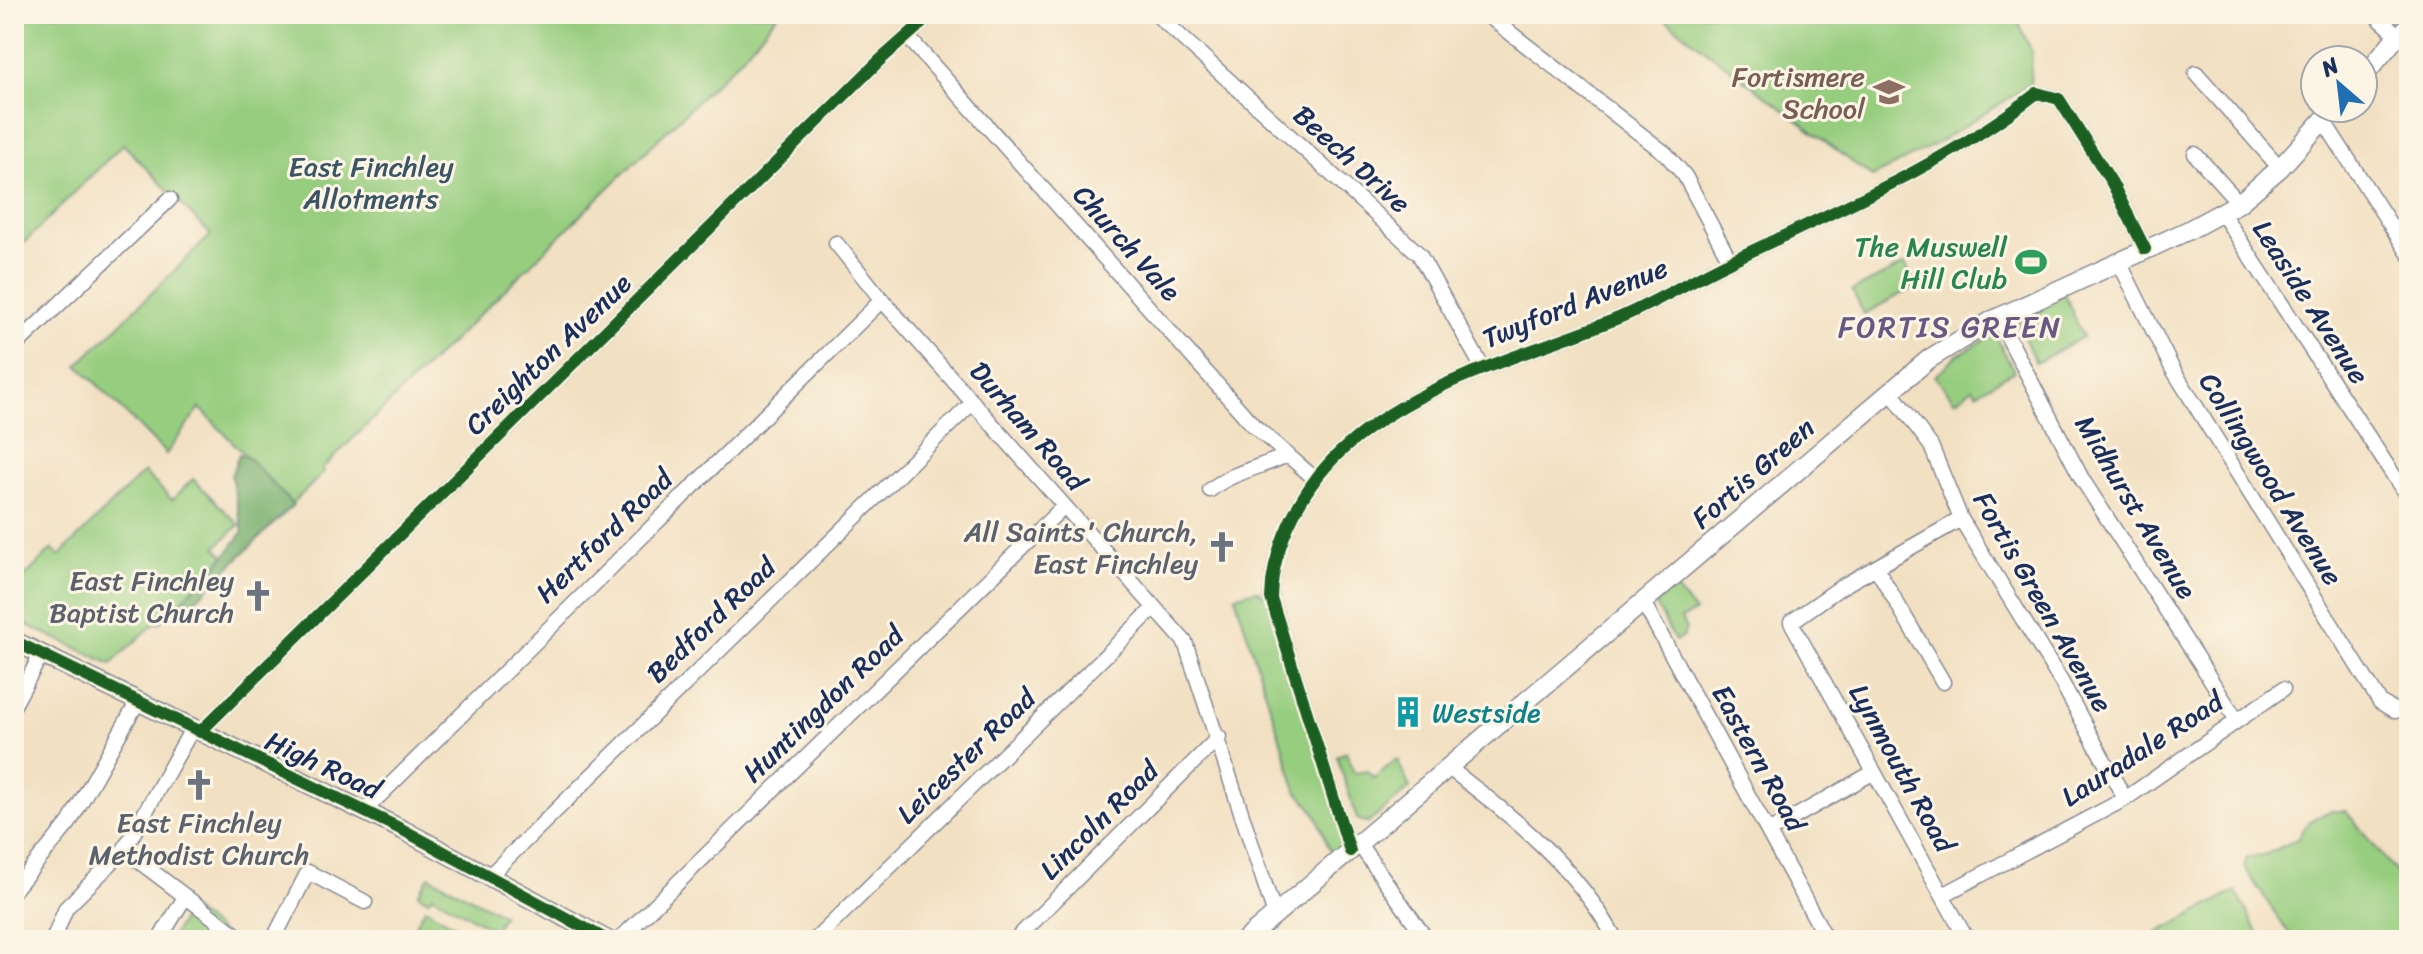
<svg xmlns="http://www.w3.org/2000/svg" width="2423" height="954" viewBox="0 0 2423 954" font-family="Sriracha,sans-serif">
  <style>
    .green { fill: #97cd7f; stroke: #597e6e; stroke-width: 2 }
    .forest { fill: #79b06e; stroke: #4a7066; stroke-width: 2 }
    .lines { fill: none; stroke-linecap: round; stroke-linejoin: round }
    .minor-casing { stroke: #868890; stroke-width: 17 }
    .major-casing { stroke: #868890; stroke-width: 21 }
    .minor { stroke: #fff; stroke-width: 14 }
    .major { stroke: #fff; stroke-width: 18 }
    .cycleway-casing { stroke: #fcf5e5; stroke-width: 17 }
    .cycleway { stroke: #1b5e20; stroke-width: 12 }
    .labels { text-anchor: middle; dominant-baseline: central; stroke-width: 6; stroke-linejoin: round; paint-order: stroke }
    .education-label { font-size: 28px; fill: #785e54; stroke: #fcf5e5; text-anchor: end }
    .street-label { font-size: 28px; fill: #1b2f5e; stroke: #fcf5e5 }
    .park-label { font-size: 28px; fill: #3a5666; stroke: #fcf5e5 }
    .leisure-label { font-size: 28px; fill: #27864d; stroke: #fcf5e5; text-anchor: end }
    .worship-label { font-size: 28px; fill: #5b616d; stroke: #fcf5e5; text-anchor: end }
    .culture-label { font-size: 28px; fill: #0d838f; stroke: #fcf5e5; text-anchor: start }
    .neighbourhood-label { font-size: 30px; letter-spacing: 2px; fill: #675984; stroke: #fcf5e5 }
  </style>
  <rect width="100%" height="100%" fill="#fcf5e5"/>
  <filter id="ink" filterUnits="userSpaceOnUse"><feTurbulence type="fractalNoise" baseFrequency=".0125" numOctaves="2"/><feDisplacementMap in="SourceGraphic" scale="16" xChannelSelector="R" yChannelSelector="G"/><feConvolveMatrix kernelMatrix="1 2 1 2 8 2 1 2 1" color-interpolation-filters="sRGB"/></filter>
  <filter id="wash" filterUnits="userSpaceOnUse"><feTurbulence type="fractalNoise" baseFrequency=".006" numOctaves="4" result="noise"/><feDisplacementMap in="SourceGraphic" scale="32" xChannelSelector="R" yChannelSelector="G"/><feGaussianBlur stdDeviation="1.8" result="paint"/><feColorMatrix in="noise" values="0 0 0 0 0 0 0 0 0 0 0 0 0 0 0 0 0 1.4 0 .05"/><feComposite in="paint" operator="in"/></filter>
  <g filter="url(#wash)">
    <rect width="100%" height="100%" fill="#f2e0c2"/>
    <!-- green -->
    <path class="green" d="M14,14h764l-37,44 -419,411 2,3 -32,32 -92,-96 -34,46 -88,-89 133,-130 -88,-91 -109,109z
      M1658,14h357l17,39 -2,32 -91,57 -67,35z
      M1905,264l12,22 -53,28 -12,-23z
      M2062,288l21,49 -47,26 -19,-41z
      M1995,334l19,37 -37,22 -4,-5 -18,13 -20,-25 22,-21z
      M144,472l28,28 21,-21 46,46 -23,22 9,9 -65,67h-5l-44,41 -97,-45v-31l38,-39 7,7z
      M1674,587l21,25 -14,7 5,10 -3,8 -8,4 -20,-38z
      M1256,590l15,8 79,253 -15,13 -20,-52 -18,-21 -62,-195z
      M1346,752l8,21 13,-2 7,7 23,-19 13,29 -42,35 -11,-4 -20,-63z
      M2331,811h15l63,77v52h-116l-49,-73 3,-10 16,-1 36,-18c2,-14 19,-22 32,-27z
      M429,876l74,39 -9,15 -62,-35 -4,5 -10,-6z
      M2236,891l26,49h-118z
      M425,908l43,25 -4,7h-57z
      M192,910l39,30h-53l-5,-4 13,-25z"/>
    <!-- forest -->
    <path class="forest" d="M239,454l10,4 44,47 -113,110 -6,-6 51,-53 18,-24 -12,-56z"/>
  </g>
  <g filter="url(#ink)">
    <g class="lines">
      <defs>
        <path id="minor" d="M1156,14l263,240 63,113
          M1486,14l180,140 19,22 45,85
          M2374,14l24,21 11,-13
          M907,36l346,389 61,53
          M2196,73l84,95
          M2323,120l86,134
          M2195,154l44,49
          M2222,213l187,286
          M836,243l46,57 303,342 90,273
          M2119,262l53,106 208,334 15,9 14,-4
          M1998,318l84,161 154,240
          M14,347l156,-148
          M1891,392l40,54 30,73 101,164 63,116
          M1210,490c22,-18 50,-22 77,-35
          M1961,519l-120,68 -50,35 176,318
          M1877,569l66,113
          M1643,602l184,338
          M14,705l27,-50
          M192,729l-68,121 119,90
          M200,732l679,-671 53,-47
          M1449,768c65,50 127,98 167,172
          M364,811l518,-511
          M1770,831l104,-59
          M1359,844l68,96
          M1350,851l-79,-253c1,-56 35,-118 77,-153 77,-67 181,-90 273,-128 37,-16 72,-38 108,-55 105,-51 215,-96 308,-169l22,6 53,84 33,66
          M488,877l485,-475
          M14,890l55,-67 69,-122
          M1943,895l182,-96 158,-110
          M53,940l13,-32 58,-58
          M159,940l26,-43
          M273,940l35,-68 57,30
          M619,940l445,-434
          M815,940l339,-332
          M1015,940l204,-203"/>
        <path id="major" d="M2363,77l35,-42 11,1
          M14,641l389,189 204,110
          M1245,940l684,-581 64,-39 194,-89 52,-28 41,-35 54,-60"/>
      </defs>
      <!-- minor casing -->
      <use href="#minor" class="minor-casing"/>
      <!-- major casing -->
      <use href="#major" class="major-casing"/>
      <!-- minor -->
      <use href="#minor" class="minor"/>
      <!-- major -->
      <use href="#major" class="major"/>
      <defs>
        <path id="cycleway" d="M14,641l389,189 204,110
          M200,732l679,-671 53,-47
          M1350,851l-79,-253c1,-56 35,-118 77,-153 77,-67 181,-90 273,-128 37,-16 72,-38 108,-55 105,-51 215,-96 308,-169l22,6 53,84 33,66"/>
      </defs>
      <!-- cycleway casing -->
      <use href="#cycleway" class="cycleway-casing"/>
      <!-- cycleway -->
      <use href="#cycleway" class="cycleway"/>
    </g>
  </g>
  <!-- icons -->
  <defs>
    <symbol id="school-bare" viewBox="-9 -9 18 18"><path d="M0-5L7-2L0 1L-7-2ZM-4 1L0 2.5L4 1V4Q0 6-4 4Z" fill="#8d6e63" stroke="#fcf5e5" stroke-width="2.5" paint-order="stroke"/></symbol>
    <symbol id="stadium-bare" viewBox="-9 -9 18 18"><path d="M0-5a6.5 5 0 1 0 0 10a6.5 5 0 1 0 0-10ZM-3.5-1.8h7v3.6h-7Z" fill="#2e9e5b" stroke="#fcf5e5" stroke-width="2.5" paint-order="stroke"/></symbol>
    <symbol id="church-bare" viewBox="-9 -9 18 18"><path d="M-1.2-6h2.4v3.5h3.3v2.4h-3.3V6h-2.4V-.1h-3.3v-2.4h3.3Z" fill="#6b7280" stroke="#fcf5e5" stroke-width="2.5" paint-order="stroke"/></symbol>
    <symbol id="building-bare" viewBox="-9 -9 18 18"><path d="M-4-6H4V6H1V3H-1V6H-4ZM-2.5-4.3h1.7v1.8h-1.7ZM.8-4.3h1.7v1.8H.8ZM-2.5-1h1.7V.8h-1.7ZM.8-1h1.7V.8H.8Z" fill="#0f9aa8" stroke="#fcf5e5" stroke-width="2.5" paint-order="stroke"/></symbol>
  </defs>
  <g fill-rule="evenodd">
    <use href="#school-bare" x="1867" y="70" width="44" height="44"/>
    <use href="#stadium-bare" x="2009" y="240" width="44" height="44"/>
    <use href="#church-bare" x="1200" y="525" width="44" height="44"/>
    <use href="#church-bare" x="236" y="574" width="44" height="44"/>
    <use href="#building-bare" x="1386" y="690" width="44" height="44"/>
    <use href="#church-bare" x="177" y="763" width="44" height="44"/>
  </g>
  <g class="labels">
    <!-- education labels -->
    <g class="education-label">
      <text x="1865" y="76">Fortismere<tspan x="1865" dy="32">School</tspan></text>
    </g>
    <!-- street labels -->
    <g class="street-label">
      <text transform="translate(1352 159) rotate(42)">Beech Drive</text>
      <text transform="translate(1127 243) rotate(48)">Church Vale</text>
      <text transform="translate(2311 302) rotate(57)">Leaside Avenue</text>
      <text transform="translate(1575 303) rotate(-22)">Twyford Avenue</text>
      <text transform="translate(548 354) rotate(-44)">Creighton Avenue</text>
      <text transform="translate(1028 426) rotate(49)">Durham Road</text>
      <text transform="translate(1753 473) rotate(-41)">Fortis Green</text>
      <text transform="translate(2271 479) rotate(58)">Collingwood Avenue</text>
      <text transform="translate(2136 507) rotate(59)">Midhurst Avenue</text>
      <text transform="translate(604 536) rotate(-44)">Hertford Road</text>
      <text transform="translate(2043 602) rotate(60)">Fortis Green Avenue</text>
      <text transform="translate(711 620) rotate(-44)">Bedford Road</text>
      <text transform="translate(823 704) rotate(-44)">Huntingdon Road</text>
      <text transform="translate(2142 749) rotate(-33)">Lauradale Road</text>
      <text transform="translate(966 756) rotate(-44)">Leicester Road</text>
      <text transform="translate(1759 758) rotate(61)">Eastern Road</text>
      <text transform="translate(323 765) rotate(25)">High Road</text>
      <text transform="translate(1902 768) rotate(61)">Lynmouth Road</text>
      <text transform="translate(1099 820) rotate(-45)">Lincoln Road</text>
    </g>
    <!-- park labels -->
    <g class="park-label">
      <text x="371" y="166">East Finchley<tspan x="371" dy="32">Allotments</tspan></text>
    </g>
    <!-- leisure labels -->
    <g class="leisure-label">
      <text x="2007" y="246">The Muswell<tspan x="2007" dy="32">Hill Club</tspan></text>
    </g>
    <!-- worship labels -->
    <g class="worship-label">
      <text x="1198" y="531">All Saints' Church,<tspan x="1198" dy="32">East Finchley</tspan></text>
      <text x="234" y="580">East Finchley<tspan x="234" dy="32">Baptist Church</tspan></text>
      <text x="199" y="822" text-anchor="middle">East Finchley<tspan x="199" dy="32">Methodist Church</tspan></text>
    </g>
    <!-- culture labels -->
    <g class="culture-label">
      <text x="1432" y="712">Westside</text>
    </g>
    <!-- neighbourhood labels -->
    <g class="neighbourhood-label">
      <text x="1950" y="327">FORTIS GREEN</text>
    </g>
  </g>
  <!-- margin -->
  <rect width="2423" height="954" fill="none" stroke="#fcf5e5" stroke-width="48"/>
  <!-- north arrow -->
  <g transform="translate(2339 84) rotate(332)"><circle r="38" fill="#fcf5e5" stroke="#a2a6af" stroke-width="2"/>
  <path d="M0-6L14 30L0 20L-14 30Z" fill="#1f6fb2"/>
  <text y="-12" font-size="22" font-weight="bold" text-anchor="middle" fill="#1b2f5e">N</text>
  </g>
</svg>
